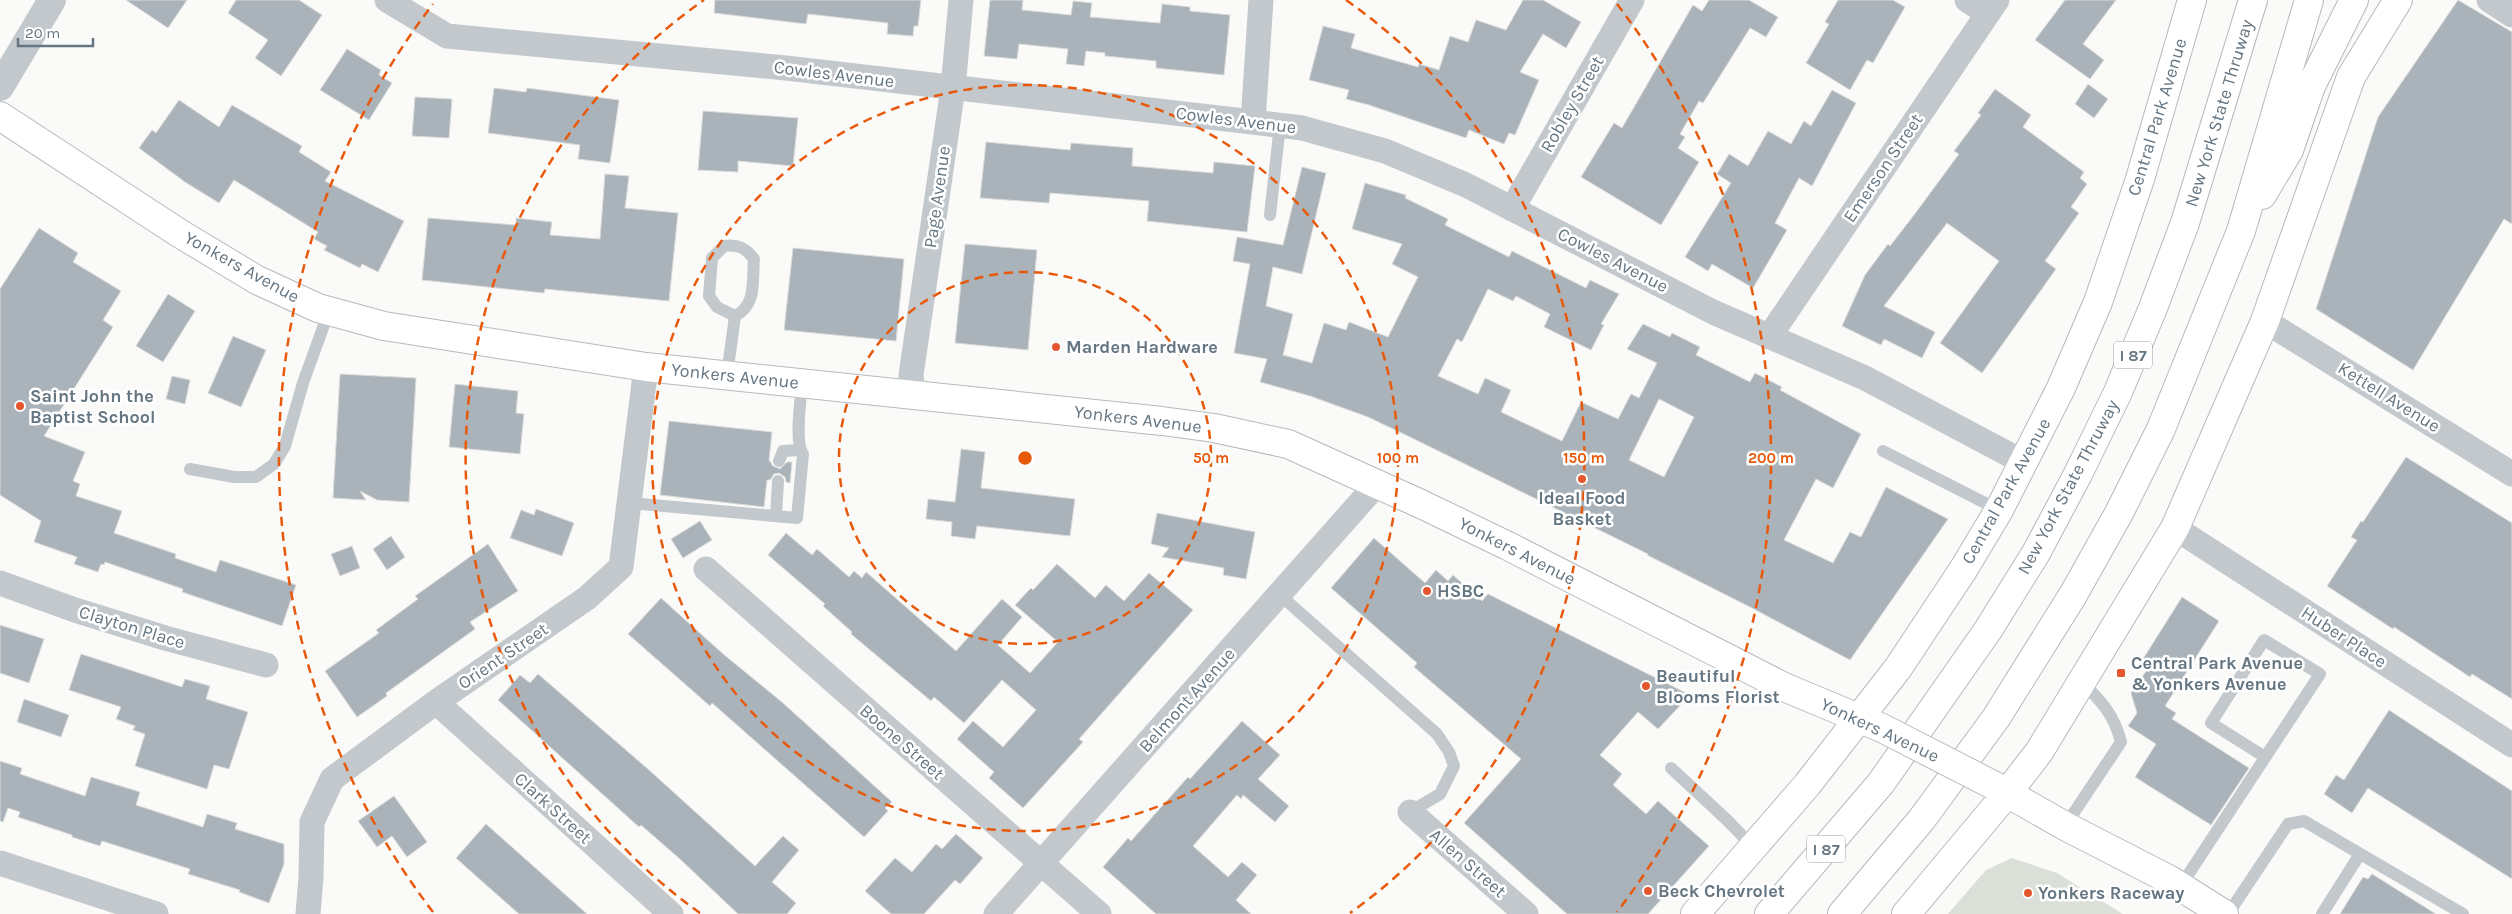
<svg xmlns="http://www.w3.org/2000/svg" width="2512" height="914" viewBox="0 0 2512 914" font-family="Karla,sans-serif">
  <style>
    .green { fill: #dadfd7 }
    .building { fill: #aab3b9; stroke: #dcdcda; fill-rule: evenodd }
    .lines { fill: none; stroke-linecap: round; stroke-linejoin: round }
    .secondary-casing { stroke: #b3babf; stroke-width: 30 }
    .primary-casing { stroke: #b5babe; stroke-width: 30 }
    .motorway-casing { stroke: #b4b9bd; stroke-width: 30 }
    .service { stroke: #c3c8cc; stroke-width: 12 }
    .minor { stroke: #c3c8cc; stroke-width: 25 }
    .tertiary { stroke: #c3c8cc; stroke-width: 28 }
    .secondary { stroke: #fff; stroke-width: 28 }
    .primary { stroke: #fff; stroke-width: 28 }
    .motorway { stroke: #fff; stroke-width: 28 }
    .primary-bridge-casing { stroke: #b5babe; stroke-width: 30; stroke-linecap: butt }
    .primary-bridge { stroke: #fff; stroke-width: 28 }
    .ring { fill: none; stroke: #e8590c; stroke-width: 2.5; stroke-dasharray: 9 6 }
    .poi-dot { fill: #e4572e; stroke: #fff; stroke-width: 2 }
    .labels { text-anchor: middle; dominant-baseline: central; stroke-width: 5; stroke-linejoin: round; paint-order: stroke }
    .shield { fill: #fff; stroke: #939fa8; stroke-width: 1 }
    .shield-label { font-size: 16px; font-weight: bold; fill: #657683 }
    .street-label { font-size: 18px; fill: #657683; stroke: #fff }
    .poi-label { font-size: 18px; font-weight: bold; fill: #657683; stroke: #fff; text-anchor: start }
    .centre { fill: #e8590c; stroke: #fff; stroke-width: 2.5 }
    .ring-label { font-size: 15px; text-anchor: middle; font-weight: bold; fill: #e8590c; stroke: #fff; stroke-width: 5; stroke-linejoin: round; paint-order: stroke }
  </style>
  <rect width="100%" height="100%" fill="#fafaf8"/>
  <!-- green -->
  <path class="green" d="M2012,858l45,15 66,41h-175l38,-44z"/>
  <!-- building -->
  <path class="building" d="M126,0h61l-19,28z
    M236,0h63l23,15 -41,61 -26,-18 13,-18 -40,-27z
    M715,0h206l-3,26h-4l-1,10 -26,-2 1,-11 -80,-9 -2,10 -92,-11z
    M990,0h33l-1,10 49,5 2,-14 19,2 -2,14 70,6 2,-19 28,3v4l40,4 -6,60 -68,-7v-7l-51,-5v-3l-19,-2 -2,15 -18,-2 2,-15 -49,-5 -2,15 -33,-3z
    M1523,0h20l38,22 -15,26 -23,-14 -23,38 19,8 -24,55 -6,-2 -5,11 -35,-14 -3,8 -97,-33 -23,-6 3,-9 -40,-10 14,-54 32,8 -4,14 67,19 1,-3 20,6 11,-34 18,6 8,-22 30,10z
    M1709,0h40l29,17 -12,20 -16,-9 -47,75 -4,-2 -19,33 5,3 -7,11 21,14 -38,63 -80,-48 33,-54 8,5 71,-123 9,6z
    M1838,0h55l12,7 -32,56 -6,-3 -17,30 -44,-27 23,-39 -4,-2z
    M2065,0h51l-33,44 21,16 -14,19 -55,-39z
    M2458,0l54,32v192l-8,-5 -91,151 -97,-61 62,-192z
    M347,49l34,21 -2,5 13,8 -23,37 -49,-30z
    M2088,84l20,15 -14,19 -19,-14z
    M494,88l32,4 1,-4 92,12 -9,63 -32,-4 2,-14 -92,-12z
    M1995,89l36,26 -8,12 61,45 -4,6 7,6 -16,23 8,6 -34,48 11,8 -74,104 -42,-30 59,-82 -52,-38 -63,83 51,26 -13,26 -38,-19 -3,6 -39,-19 23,-51 23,-31 2,2 24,-31 45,-61 -5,-3 27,-36 -3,-2z
    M1832,90l24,13 -44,83 -13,-8 -24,45 12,7 -34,58 -41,-24 -4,7 -23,-14 46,-74 -14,-9 12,-20 19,12 20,-35 23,13 13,-23 7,5z
    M415,97l37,2 -3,39 -37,-2z
    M179,100l40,27 13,-22 70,41 -3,6 32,20 -6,9 79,40 -26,51 -16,-8 -2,4 -36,-18 3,-4 -13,-7 4,-7 -84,-52 -15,23 -34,-21 -46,-34 13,-18 4,3z
    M703,111l95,7 -5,48 -55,-5v11l-40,-2z
    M986,142l84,8 1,-7 62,5 -1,18 81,7 1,-11 41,4 -8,66 -100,-11 2,-20 -99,-8 -1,10 -69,-5z
    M1302,167l24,6 -24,101 -29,-7 -7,39 27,8 -10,41 29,8 12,-40 22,7 3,-8 39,15 30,-60 -26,-13 10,-20 -50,-15 13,-46 41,12 -1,3 43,21 -3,6 64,32 3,-6 74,37 4,-8 29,14 -18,30 3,1 -13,25 -47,-23 6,-13 -34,-18 -3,5 -25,-12 -26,53 -5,-3 -19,37 40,18 7,-16 26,12 -10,22 61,29 19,-39 37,17 13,-25 8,4 18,-35 -30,-14 16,-25 27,13 2,-4 28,14 -4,8 54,27 5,-9 27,14 -2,3 81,44 -28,54 -17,-9 -32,61 49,23 17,-31 11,5 25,-50 62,32 -98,141 -100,-53 -103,-52 1,-1 -238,-117 -42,-20 -58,-21 -50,-14 7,-23 -33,-6 16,-89 -17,-3 4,-24 46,8zM1659,399l35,18 -30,60 -35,-17z
    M605,174l24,2 -4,32 53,5 -9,88 -124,-12 -1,4 -122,-13 6,-62 88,7v-7l36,4 -2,13 50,4z
    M39,228l39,25 -5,9 48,29 -18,29 10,7 -69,109 41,16 -12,29 7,3 -4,12 46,15 -8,22 62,21 -1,4 41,14 4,-12 76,25 -14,41 -100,-34 1,-3 -78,-27 -1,3 -3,-1 -3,8 -24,-8 3,-7 -43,-15 7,-21 -41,-26v-206z
    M965,244l72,6 -9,100 -73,-7z
    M793,248l111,11 -8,82 -112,-11z
    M168,294l27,17 -32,51 -27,-16z
    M233,336l33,14 -25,57 -33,-14z
    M340,374l76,4 -7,124 -32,-2 -17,-9 6,9 -33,-2z
    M172,376l18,4 -5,24 -19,-5z
    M455,384l63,7 -2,22 8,1 -4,40 -71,-7z
    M669,421l103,11 -3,28 4,6 7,3 7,-7h5l-2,21 -4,-1 -1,-5 -6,-4 -5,1 -4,6h-3l-3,27 -104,-12z
    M961,449l24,3 -4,36 94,11 -5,37 -93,-10 -2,13 -24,-3 1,-14 -26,-3 2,-20 27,3z
    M2406,457l106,66v176l-40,-25 -2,3 -76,-50 -1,2 -66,-43 30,-46 -6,-3 10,-16 2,1z
    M536,509l38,14 -12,33 -52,-18 11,-28 13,5z
    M1157,513l98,19 -9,47 -23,-4 1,-7 -62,-11 7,-9 -18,-4z
    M700,521l12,19 -29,18 -12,-19z
    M786,533l26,22 5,-6 32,28 5,-6 8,7 4,-6 90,79 46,-52 20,18 -24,28 32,28 28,-31 -43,-37 16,-17 2,2 24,-26 38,34 11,-13 18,16 25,-28 44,37 -114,129 4,3 -60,66 -34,-30 5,-6 -37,-33 16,-18 30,26 33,-37 -34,-30 -38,43 -30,-26 -3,4 -80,-67 1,-2 -29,-26 2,-2 -57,-49z
    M391,536l14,21 -18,13 -14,-21z
    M1374,538l51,45 11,-13 12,11 5,-6 29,26 6,-7 202,101 -32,34 -20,-17 -38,43 22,19 -9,11 33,29 12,-13 51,45 -61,68h-81l-103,-91 57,-64 -107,-92 3,-4 -86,-75z
    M488,544l30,47 -48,31 5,7 -89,64 1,3 -30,21 -32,-46 54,-38 -3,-3 42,-31 -3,-3z
    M352,546l8,22 -20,8 -9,-22z
    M2182,597l37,24 -54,85 11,7 -4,6 77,49 -38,57 -76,-48 21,-33 -28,-18 9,-13 -6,-20 20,-29 -8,-5z
    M661,598l61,55 61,50 109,99 -7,6 3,3 -24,26 -152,-134 -2,3 -82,-72z
    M0,625l44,14 -15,44 -29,-10z
    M81,654l101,33 3,-8 25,7 -4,13 42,13 -19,57 -15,-4 -7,24 -72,-23 10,-32 -12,-4 2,-4 -19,-7 5,-12 -52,-17z
    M538,674l111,96 106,96 28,-30 16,14 -27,32 24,21 -9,11h-49l-57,-54 -40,-35 -2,2 -141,-127 22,-25 10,8z
    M24,699l45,16 -8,22 -44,-15z
    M2389,710l123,81v88l-144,-91 -16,25 -28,-19 12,-19 8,5z
    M1242,721l38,34 -22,24 31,27 -14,16 -32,-27 -2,4 -4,-4 -44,51 35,31 14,-15 15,13 -21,25 15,14h-95l-53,-47 25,-29 3,3 57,-64 2,2z
    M0,761l22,7 -2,6 65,22 6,-19 49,15 -4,13 67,22 4,-13 30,9 -2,6 49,15v20l-15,39 -30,-11 1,-2 -52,-16 2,-5 -88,-28 -2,5 -28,-9v-2l-54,-18 2,-5 -12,-4 -5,14 -3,-1z
    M394,796l33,46 -20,15 -15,-21 -15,11 -19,-26z
    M486,824l82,73 19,17h-68l-43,-38 -20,-18z
    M956,834l27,24 -23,26 -5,-4 -31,34h-33l-26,-23 30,-33 17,14 24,-28 6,5z
    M2372,874l64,40h-96l23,-37 5,2z"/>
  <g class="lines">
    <defs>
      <path id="secondary" d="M1695,914l112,-129 91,-117 65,-98 36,-60 62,-122 37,-86 42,-123 52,-179
        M1906,914l102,-122 31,-40 136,-224 90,-207 86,-244 47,-77"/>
      <path id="primary" d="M0,116l179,117 78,47 61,28 66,18 262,41 516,54 52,7 74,16 133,60 87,42 276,141 98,41
        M1993,785l72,41 105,54 54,34"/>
      <path id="motorway" d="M2262,195l27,-45 22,-64 43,-86
        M1769,914l112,-131 107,-153 48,-77 42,-79 40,-82 35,-84 32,-85 68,-223
        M1842,914l80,-95 74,-101 77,-123 46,-82 42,-84 80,-198 68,-231"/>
    </defs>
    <!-- secondary casing -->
    <use href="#secondary" class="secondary-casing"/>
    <!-- primary casing -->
    <use href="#primary" class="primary-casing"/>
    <!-- motorway casing -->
    <use href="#motorway" class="motorway-casing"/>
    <!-- service -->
    <path class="service" d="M1270,215l10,-90
      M724,246c14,-2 22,2 30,13 -2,22 3,46 -19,57l-18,-9 -8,-11 3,-38z
      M727,375l8,-59
      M1883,451l116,59
      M779,461l4,-10 17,-1
      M190,469l44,8h22l18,-13 11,-18 18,-63 26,-72
      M630,503l167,15 6,-64c-9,-12 -2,-55 -1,-71
      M776,516l2,-35
      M1280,595l157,139 12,18 5,14 -14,28 -30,18
      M1671,768l56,52 27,28
      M2065,826l56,-84c-7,-28 -20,-41 -40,-61
      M2180,887l140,-213 -56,-34 -53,83 54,34
      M2228,914l60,-90 16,-3 159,93
      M2322,914l38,-60"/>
    <!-- minor -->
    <path class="minor" d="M387,0l60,36 339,32 467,54 49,6 83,23 81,34 247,127 152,66 160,85
      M1967,0l20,13
      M2489,0l23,15
      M1253,122l8,-122
      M1512,209l120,-209
      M2265,321l247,153
      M1769,337l228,-337
      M913,394l-2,-19 42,-287 8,-88
      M2175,528l337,217
      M706,569l393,345
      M0,583l75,27 90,28 101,27
      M436,702l235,212
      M1410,812l116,102
      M0,863l156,51
      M308,914l3,-37 1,-55 20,-43 104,-77 151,-104 34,-31 25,-200
      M996,914l380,-429"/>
    <!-- tertiary -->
    <path class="tertiary" d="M0,87l52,-87"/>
    <!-- secondary -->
    <use href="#secondary" class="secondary"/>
    <!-- primary -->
    <use href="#primary" class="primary"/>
    <!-- motorway -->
    <use href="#motorway" class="motorway"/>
    <defs>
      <path id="primary-bridge" d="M1882,728l111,57"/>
    </defs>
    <!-- primary-bridge casing -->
    <use href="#primary-bridge" class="primary-bridge-casing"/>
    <!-- primary-bridge -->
    <use href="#primary-bridge" class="primary-bridge"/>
  </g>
  <!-- distance rings -->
  <g class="ring">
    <circle cx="1025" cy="458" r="186"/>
    <circle cx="1025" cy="458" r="373"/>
    <path d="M700 913A559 559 0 0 1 704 0M1346 0A559 559 0 0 1 1350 913"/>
    <path d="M433 912A746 746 0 0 1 433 4M1617 4A746 746 0 0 1 1617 912"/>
  </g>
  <!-- markers -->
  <g class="poi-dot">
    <circle cx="1056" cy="347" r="5"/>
    <circle cx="20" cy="406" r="5"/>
    <circle cx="1582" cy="479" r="5"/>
    <circle cx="1427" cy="591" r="5"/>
    <rect x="2116" y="668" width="10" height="10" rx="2.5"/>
    <circle cx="1646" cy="686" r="5"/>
    <circle cx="1648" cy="891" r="5"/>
    <circle cx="2028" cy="893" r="5"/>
  </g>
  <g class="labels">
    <!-- shield labels -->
    <g class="shield">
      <rect x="2114" y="341.5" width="38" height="27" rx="4"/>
      <rect x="1807" y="835.5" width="38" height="27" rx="4"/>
    </g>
    <g class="shield-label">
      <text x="2133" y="355">I 87</text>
      <text x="1826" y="849">I 87</text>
    </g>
    <!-- street labels -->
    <g class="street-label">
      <text transform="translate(834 74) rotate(7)">Cowles Avenue</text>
      <text transform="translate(1572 104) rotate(-60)">Robley Street</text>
      <text transform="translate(2219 113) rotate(-73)">New York State Thruway</text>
      <text transform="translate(2157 117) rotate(-73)">Central Park Avenue</text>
      <text transform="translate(1236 120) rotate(7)">Cowles Avenue</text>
      <text transform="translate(1883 168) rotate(-56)">Emerson Street</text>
      <text transform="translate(937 197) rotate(-82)">Page Avenue</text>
      <text transform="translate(1613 260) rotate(27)">Cowles Avenue</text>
      <text transform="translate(242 267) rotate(29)">Yonkers Avenue</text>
      <text transform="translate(735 376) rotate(6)">Yonkers Avenue</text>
      <text transform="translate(2389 397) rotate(32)">Kettell Avenue</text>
      <text transform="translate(1138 419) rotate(7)">Yonkers Avenue</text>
      <text transform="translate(2068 487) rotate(-62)">New York State Thruway</text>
      <text transform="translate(2006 491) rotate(-61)">Central Park Avenue</text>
      <text transform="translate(1517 551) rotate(27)">Yonkers Avenue</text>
      <text transform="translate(132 627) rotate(17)">Clayton Place</text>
      <text transform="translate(2344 637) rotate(33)">Huber Place</text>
      <text transform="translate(503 656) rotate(-34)">Orient Street</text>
      <text transform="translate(1187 700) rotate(-48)">Belmont Avenue</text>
      <text transform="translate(1880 730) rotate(25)">Yonkers Avenue</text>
      <text transform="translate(902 742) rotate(41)">Boone Street</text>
      <text transform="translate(553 808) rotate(42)">Clark Street</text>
      <text transform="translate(1468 863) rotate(41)">Allen Street</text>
    </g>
    <!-- poi labels -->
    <g class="poi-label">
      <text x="1066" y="347">Marden Hardware</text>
      <text x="30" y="396">Saint John the<tspan x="30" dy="21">Baptist School</tspan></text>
      <text x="1582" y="498" text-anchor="middle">Ideal Food<tspan x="1582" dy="21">Basket</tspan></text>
      <text x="1437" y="591">HSBC</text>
      <text x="2131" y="663">Central Park Avenue<tspan x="2131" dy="21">&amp; Yonkers Avenue</tspan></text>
      <text x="1656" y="676">Beautiful<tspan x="1656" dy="21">Blooms Florist</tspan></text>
      <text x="1658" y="891">Beck Chevrolet</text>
      <text x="2038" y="893">Yonkers Raceway</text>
    </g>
  </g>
  <circle cx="1025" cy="458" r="8" class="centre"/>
  <g class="ring-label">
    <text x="1211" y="463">50 m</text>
    <text x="1398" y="463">100 m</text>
    <text x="1584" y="463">150 m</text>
    <text x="1771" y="463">200 m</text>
  </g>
  <!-- scale -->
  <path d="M18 38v8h75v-8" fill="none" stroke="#657683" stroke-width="2.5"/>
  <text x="25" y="38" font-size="15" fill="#657683" stroke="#ffffff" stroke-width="4" paint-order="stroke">20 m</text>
</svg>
